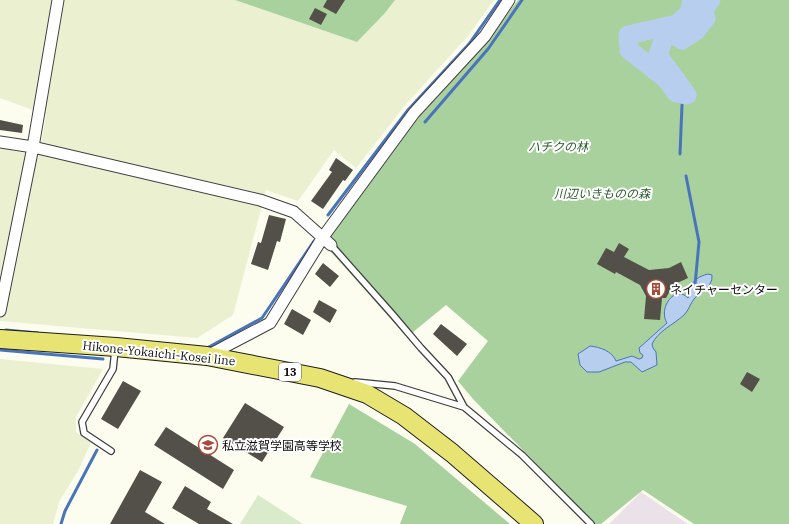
<svg xmlns="http://www.w3.org/2000/svg" width="789" height="524" viewBox="0 0 789 524" font-family="'IBM Plex Serif','Noto Sans JP',serif">
  <style>
    .industrial { fill: #eae1e9 }
    .farmland { fill: #ebf0d1 }
    .forest { fill: #a9d19d }
    .pitch { fill: #daebcc }
    .water { fill: #b8ceee; stroke: #4974bc }
    .lines { fill: none; stroke-linecap: round; stroke-linejoin: round }
    .stream { stroke: #4974bc; stroke-width: 3 }
    .river { stroke: #b8ceee; stroke-width: 19 }
    .building { fill: #53504a }
    .lane-casing { stroke: #3f3f3f; stroke-width: 8 }
    .street-casing { stroke: #3f3f3f; stroke-width: 13 }
    .primary-casing { stroke: #1d1d1d; stroke-width: 20 }
    .lane { stroke: #fff; stroke-width: 5.5 }
    .street { stroke: #fff; stroke-width: 11 }
    .primary { stroke: #e7e473; stroke-width: 18 }
    .labels { text-anchor: middle; dominant-baseline: central; stroke-width: 4; stroke-linejoin: round; paint-order: stroke }
    .shield { fill: #fff; stroke: #555; stroke-width: 1 }
    .shield-label { font-size: 11px; font-weight: bold; fill: #0c0c0c }
    .park-label { font-size: 12px; font-style: italic; fill: #255b26; stroke: #fff }
    .poi-label { font-size: 12px; fill: #0c0c0c; stroke: #fff; text-anchor: start }
    .street-label { font-size: 12px; fill: #0c0c0c; stroke: #fff }
  </style>
  <rect width="100%" height="100%" fill="#fcfdee"/>
  <!-- industrial -->
  <path class="industrial" d="M641,492l47,32h-79z"/>
  <!-- farmland -->
  <path class="farmland" d="M0,0h235l122,42 28,-29 10,-13h99l-26,36 -62,68 -50,64 -22,-18 -36,51 -32,-11 -33,125 -36,23 -197,-17v-173l39,8 7,-41 -46,-17z
    M0,359l103,10 -27,48v15l15,11 -13,28 -19,31 -6,22h-53z"/>
  <!-- forest -->
  <path class="forest" d="M235,0h160l-10,13 -28,29z
    M518,0h271v524h-95l-51,-34 -42,34h-6l-122,-125 -15,-18 30,-40 -42,-36 -39,32 -84,-94 72,-100 82,-91z
    M349,404l66,40 95,80h-110l7,-18 -97,-29z"/>
  <!-- pitch -->
  <path class="pitch" d="M258,495l45,29h-63z"/>
  <!-- water -->
  <path class="water" d="M708,274l4,1c1,13 -11,15 -18,24 -4,5 -5,11 -10,16 -11,10 -26,16 -32,29l1,4 3,4 1,13 -15,7 -11,-10h-6l-26,10h-12l-7,-7 -2,-11 12,-8c10,1 22,5 26,15l16,-5 7,3 3,-1 1,-3 -3,-2 -1,-5 28,-25c-9,-14 7,-39 21,-25 2,-3 1,-5 2,-9 2,-9 10,-13 18,-15z"/>
  <g class="lines">
    <!-- stream -->
    <path class="stream" d="M425,122l63,-73 34,-49
      M680,154l2,-49
      M686,176l13,66 -4,43
      M328,215l80,-105 61,-66 31,-44
      M6,330l32,3
      M207,348l55,-30 52,-77
      M0,350l103,9
      M61,524l4,-13 32,-61"/>
    <!-- river -->
    <path class="river" d="M692,0l-3,13 -12,11 -49,11 1,15 37,29 10,14 11,2 -29,-40 6,-17 7,-5 11,7 14,-9 10,-13 -3,-8 8,-10"/>
  </g>
  <!-- building -->
  <path class="building" d="M327,0h18l-9,14 -13,-7z
    M315,8l12,6 -6,11 -12,-6z
    M0,120l23,5 -1,8 -22,-3z
    M336,158l17,12 -8,11 -2,-1 -20,29 -12,-8 21,-29 -3,-2z
    M269,215l17,4 -6,23 -3,-1 -9,29 -17,-6 7,-22 3,1z
    M619,243l10,6 -5,8 25,13 20,-2 12,-6 7,16 -15,7 -7,13h-4l-2,22 -16,-1 2,-23 -6,-11 -24,-13 -1,2 -18,-10 9,-16 8,4z
    M323,263l16,13 -9,11 -15,-13z
    M319,300l18,10 -7,13 -17,-11z
    M292,309l19,11 -8,15 -19,-11z
    M441,324l26,20 -10,12 -24,-22z
    M747,372l13,7 -8,13 -12,-8z
    M123,381l18,10 -23,38 -17,-10z
    M245,403l39,24 -22,35 -39,-24z
    M166,427l68,43 -11,19 -69,-44z
    M140,470l22,12 -17,30 20,12h-55z
    M185,486l26,16 -4,7 26,15h-34l-27,-16z"/>
  <g class="lines">
    <defs>
      <path id="lane" d="M331,245l62,70 28,33 27,29 16,30 58,48 69,69
        M355,382l40,4 69,21
        M111,451l-27,-18 -2,-11 31,-53 2,-19"/>
      <path id="street" d="M0,142l33,5 227,53 34,12 37,33
        M0,311l33,-164 25,-147
        M207,356l63,-33 53,-86 91,-124 71,-77 24,-36"/>
      <path id="primary" d="M0,339l116,8 91,9 113,22 47,16 37,22 48,37 82,71"/>
    </defs>
    <!-- lane casing -->
    <use href="#lane" class="lane-casing"/>
    <!-- street casing -->
    <use href="#street" class="street-casing"/>
    <!-- primary casing -->
    <use href="#primary" class="primary-casing"/>
    <!-- lane -->
    <use href="#lane" class="lane"/>
    <!-- street -->
    <use href="#street" class="street"/>
    <!-- primary -->
    <use href="#primary" class="primary"/>
  </g>
  <!-- icons -->
  <defs>
    <symbol id="building-ring" viewBox="-11 -11 22 22"><circle r="9.5" fill="#fff" stroke="#aa4a36" stroke-width="1.5"/><path d="M-4-6H4V6H1V3H-1V6H-4ZM-2.5-4.3h1.7v1.8h-1.7ZM.8-4.3h1.7v1.8H.8ZM-2.5-1h1.7V.8h-1.7ZM.8-1h1.7V.8H.8Z" fill="#aa4a36"/></symbol>
    <symbol id="school-ring" viewBox="-11 -11 22 22"><circle r="9.5" fill="#fff" stroke="#aa4a36" stroke-width="1.5"/><path d="M0-5L7-2L0 1L-7-2ZM-4 1L0 2.5L4 1V4Q0 6-4 4Z" fill="#aa4a36"/></symbol>
  </defs>
  <g fill-rule="evenodd">
    <use href="#building-ring" x="645" y="278" width="22" height="22"/>
    <use href="#school-ring" x="197" y="434" width="22" height="22"/>
  </g>
  <g class="labels">
    <!-- shield labels -->
    <rect class="shield" x="279" y="363" width="22" height="18" rx="3"/>
    <g class="shield-label">
      <text x="290" y="372">13</text>
    </g>
    <!-- park labels -->
    <g class="park-label">
      <text x="558" y="146">ハチクの林</text>
      <text x="602" y="193">川辺いきものの森</text>
    </g>
    <!-- poi labels -->
    <g class="poi-label">
      <text x="670" y="289">ネイチャーセンター</text>
      <text x="222" y="445">私立滋賀学園高等学校</text>
    </g>
    <!-- street labels -->
    <g class="street-label">
      <text transform="translate(159 353) rotate(6)">Hikone-Yokaichi-Kosei line</text>
    </g>
  </g>
</svg>
